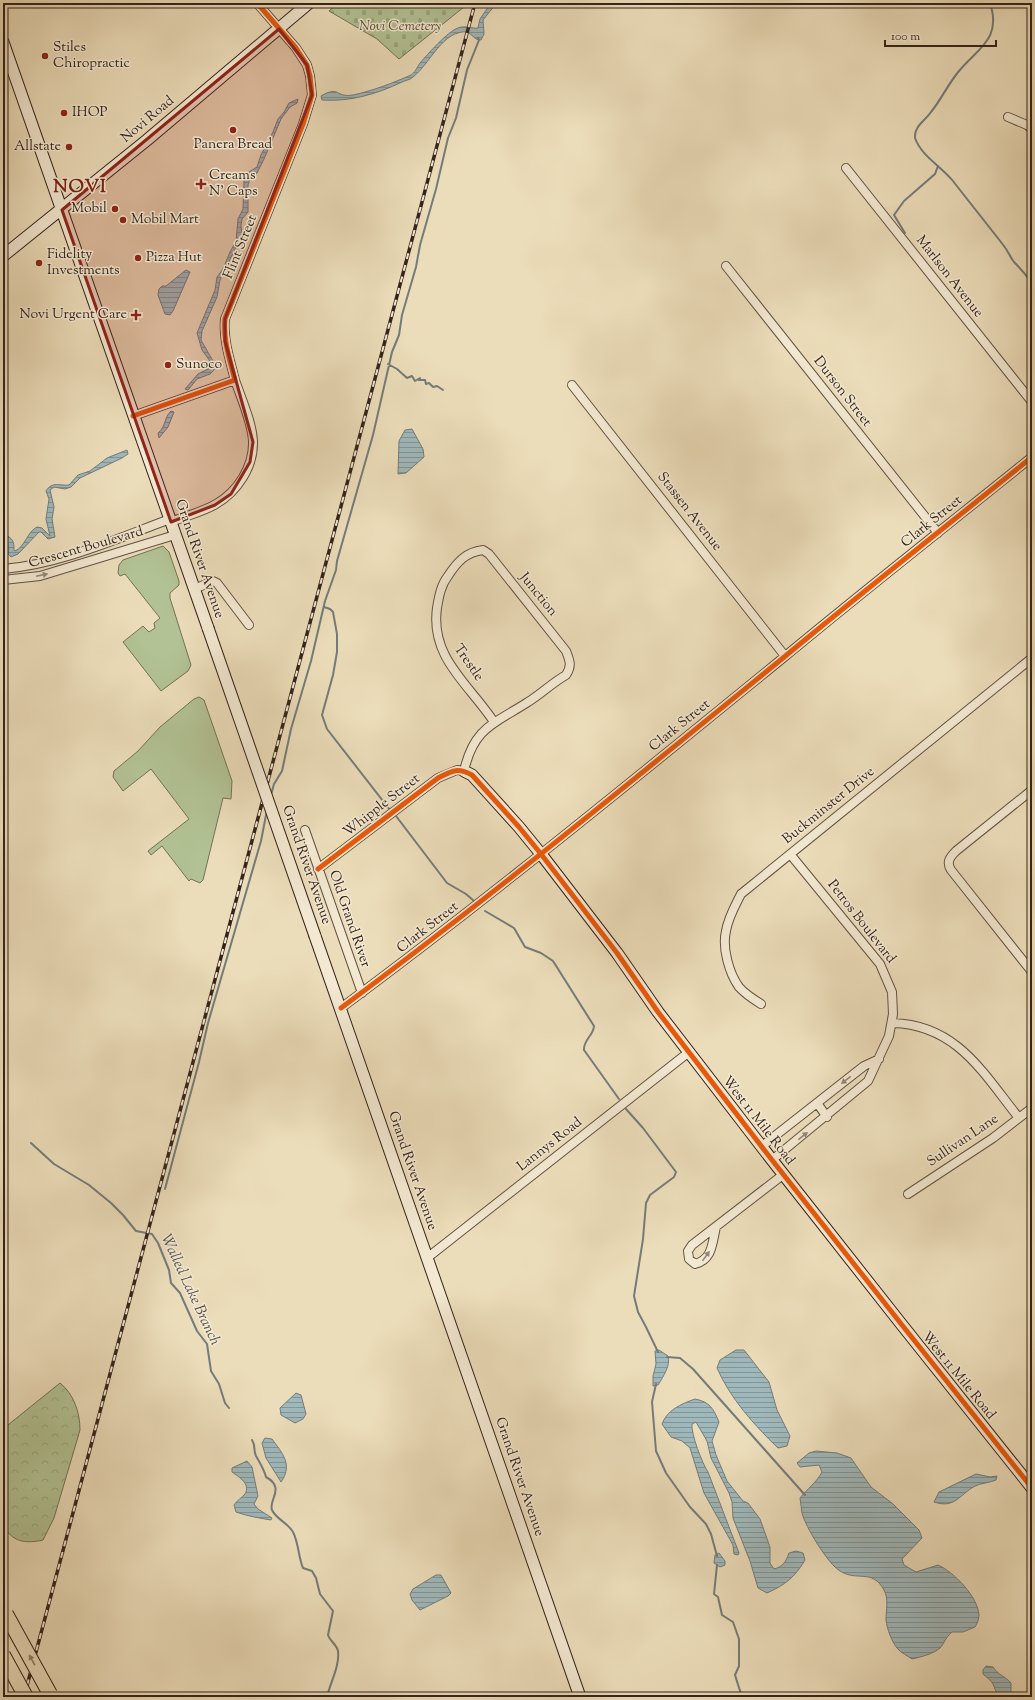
<svg xmlns="http://www.w3.org/2000/svg" width="1035" height="1700" viewBox="0 0 1035 1700" font-family="'Sorts Mill Goudy',serif">
  <style>
    .grass { fill: #b2c294; stroke: #737258 }
    .forest { fill: url(#forest-crowns); stroke: #737258 }
    .cemetery { fill: url(#cemetery-stones); stroke: #737258 }
    .water { fill: url(#water-rules); stroke: #747c7b }
    .lines { fill: none; stroke-linecap: round; stroke-linejoin: round }
    .stream { stroke: #747c7b; stroke-width: 2 }
    .street-casing { stroke: #625244; stroke-width: 10 }
    .secondary-casing { stroke: #34231c; stroke-width: 13 }
    .street { stroke: #f3e9d2; stroke-width: 8 }
    .secondary { stroke: #f3e9d2; stroke-width: 11 }
    .rail-casing { stroke: #34231c; stroke-width: 3.5 }
    .rail { stroke: #f3e9d2; stroke-width: 2; stroke-dasharray: 6; stroke-linecap: butt }
    .secondary-bridge-casing { stroke: #34231c; stroke-width: 13; stroke-linecap: butt }
    .highway-bridge-casing { stroke: #34231c; stroke-width: 16; stroke-linecap: butt }
    .secondary-bridge { stroke: #f3e9d2; stroke-width: 11 }
    .highway-bridge { stroke: #ecddba; stroke-width: 14 }
    .cycleway-casing { stroke: #f3e9d2; stroke-width: 8 }
    .cycleway { stroke: #e8590c; stroke-width: 5 }
    .oneway { fill: #948677 }
    .oneway2 { fill: #90806b }
    .marked { fill: #8f2418; fill-opacity: 0.2; stroke: #8f2418; stroke-width: 3; stroke-linejoin: round }
    .poi-dot { fill: #8f2418; stroke: #f3e9d2; stroke-width: 1.5 }
    .labels { text-anchor: middle; dominant-baseline: central; stroke-width: 3; stroke-linejoin: round; paint-order: stroke }
    .park-label { font-size: 14px; font-style: italic; fill: #544b3a; stroke: #f3e9d2 }
    .poi-label { font-size: 14px; fill: #34231c; stroke: #f3e9d2; text-anchor: start }
    .street-label { font-size: 14px; fill: #34231c; stroke: #f3e9d2 }
    .water-label { font-size: 15px; font-style: italic; fill: #54504c; stroke: #f3e9d2 }
    .district-label { font-size: 18px; font-weight: bold; letter-spacing: 1px; fill: #7a1f14; stroke: #f3e9d2 }
  </style>
  <defs>
    <pattern id="forest-crowns" width="20" height="18" patternUnits="userSpaceOnUse"><rect width="20" height="18" fill="#b2c294"/><path d="M2 6a3 3 0 1 1 6 0M12 15a3 3 0 1 1 6 0" fill="none" stroke="#9aa67f"/></pattern>
    <pattern id="cemetery-stones" width="16" height="16" patternUnits="userSpaceOnUse"><rect width="16" height="16" fill="#b2c294"/><path d="M2 7V4a2 2 0 0 1 4 0v3zM10 15v-3a2 2 0 0 1 4 0v3z" fill="#9aa67f"/></pattern>
    <pattern id="water-rules" width="6" height="5" patternUnits="userSpaceOnUse"><rect width="6" height="5" fill="#9fb8bb"/><path d="M0 2.5h6" fill="none" stroke="#829597"/></pattern>
  </defs>
  <rect width="100%" height="100%" fill="#ecddba"/>
  <filter id="stains"><feTurbulence type="fractalNoise" baseFrequency=".005" numOctaves="4"/><feColorMatrix values="0 0 0 0 .2 0 0 0 0 .09 0 0 0 0 .02 0 0 0 .5 -.17"/></filter>
  <radialGradient id="worn" r=".72"><stop offset=".6" stop-color="#630" stop-opacity="0"/><stop offset="1" stop-color="#630" stop-opacity=".3"/></radialGradient>
  <!-- grass -->
  <path class="grass" d="M163,546l6,6 10,29v4l-9,8v5l21,67 -3,6 -27,20 -38,-49 20,-16 6,6 6,-4 -1,-5 6,-5 -35,-44 -5,2 -2,-3 1,-8 4,-5z
    M199,697l5,3 28,81 -1,18 -8,-1 -20,82 -3,3 -9,-4 -2,2 -27,-35 -11,9 -3,-4 41,-32 -38,-50 -28,22 -10,-14 1,-6 24,-20 22,-24 34,-28z"/>
  <!-- forest -->
  <path class="forest" d="M60,1383c14,11 20,30 20,47l-26,88 -11,22c-18,4 -31,2 -40,-15v-96z"/>
  <!-- cemetery -->
  <path class="cemetery" d="M338,3h127l-1,4 -65,52 -22,-20 -48,-28z"/>
  <!-- water -->
  <path class="water" d="M491,3h4v2l-12,15 1,14 -3,6 -5,-1 -8,-7c-25,-3 -38,32 -55,45 -3,3 -7,3 -11,5 -25,12 -52,20 -80,18l-1,-4c19,-11 14,2 32,-1 19,-4 40,-12 58,-20 4,-2 6,-8 9,-12 7,-8 28,-32 38,-35 7,-3 14,1 20,0l2,-9z
    M298,99l-1,4 -7,4 -9,12 -17,40 -7,14 -7,5 -2,7v27l-6,7 -1,7 1,9 -22,45 -3,17 -15,34 -1,9 12,21 1,9 -4,4 -13,5 -9,11 -3,-1 13,-15 12,-6v-7l-8,-11 -5,-17 18,-43 2,-13 6,-8 7,-17 6,-11 2,-22 5,-10 1,-28 5,-9 8,-5 4,-12 12,-23 5,-13 6,-7 5,-9z
    M186,270l4,2 -17,39 -3,4 -5,-1 -7,-19 1,-6 3,-3h4z
    M171,411l3,1 -6,15 -9,11 -1,-5c8,-6 6,-16 13,-22z
    M412,429l11,20 1,8 -18,16 -8,1 1,-33 6,-11z
    M127,450l1,4 -6,4 -42,20 -9,9 -6,2 -11,-2 -4,3 4,17 -2,12 3,18 -7,2 -7,-7h-2l-21,22 -7,3 -3,-3v-10l-5,-4v-6c10,4 11,7 11,16l1,1c10,-4 12,-19 22,-24l5,1 8,8 -4,-17 3,-20 -3,-8c6,-10 14,-5 23,-6l9,-10 12,-4 17,-13z
    M659,1350l9,6c3,9 -5,21 -10,29l-5,1v-10l3,-12 -1,-13z
    M736,1350h8l25,32 8,28 13,26 -3,10 -9,2c-24,-23 -48,-50 -61,-80l3,-8z
    M296,1393l5,2 5,19 -3,5 -8,4 -14,-8 -1,-7z
    M695,1399c15,3 18,9 24,23l-7,19 4,14 11,26 16,20 5,2 12,16 10,28v16l4,6c8,-2 12,-7 15,-16l7,-2 7,2 2,7c-10,17 -20,25 -38,33l-9,-5 -8,-27 -17,-43 -1,-16 -3,-9 -18,-35 -4,-17 -11,-19 -4,2c-1,10 10,39 16,48l31,81 -1,2 -4,-1 -1,-9 -29,-52 -14,-45 -8,-7 -11,-4 -9,-13c5,-14 19,-20 33,-25z
    M265,1438l7,1c11,15 21,26 9,43l-15,-24 -4,-15z
    M816,1451l21,2 14,5 20,29 22,17 26,26 3,8 -20,21 2,6 12,7 22,-7c16,7 40,32 41,50 0,4 -2,9 -4,12l-12,5h-11c-7,6 -8,12 -12,16 -7,6 -19,9 -28,11 -4,-3 -11,-6 -15,-11 -5,-6 -10,-19 -11,-28 0,-10 3,-21 -2,-30 -12,-22 -27,-8 -44,-19 -12,-7 -35,-45 -38,-58 -1,-5 -1,-10 -2,-15 7,-9 17,-16 22,-26l-3,-7 -19,2 -3,-4 12,-10z
    M247,1461l5,6 6,29 -4,8 4,5 14,9 -1,2c-12,-2 -24,-4 -35,-8l-2,-7c3,-5 8,-7 11,-11 6,-10 -6,-17 -13,-22v-4z
    M976,1474l14,3 7,-1 -1,4c-7,3 -15,3 -21,6 -16,9 -20,23 -41,16l5,-10z
    M719,1553l6,8v4l-5,2 -6,-4 1,-8z
    M436,1575h5l10,18 -3,3 -28,14 -8,-10 -2,-6 3,-5z
    M986,1666l7,1c5,8 12,9 18,16v11l-5,3c-11,-2 -9,-4 -13,-13 -2,-4 -7,-7 -10,-10v-4z"/>
  <g class="lines">
    <!-- stream -->
    <path class="stream" d="M990,3c12,36 -12,45 -31,68 -11,13 -18,29 -28,41 -6,9 -17,14 -16,26 7,19 26,28 38,43 17,22 34,43 51,65 4,5 6,11 10,16 7,7 12,13 18,21
      M905,233l-11,-18 10,-14 31,-27 3,-8
      M388,364l9,5 10,9 5,-2 3,5 5,-3 -1,2h6l1,4 3,-1 4,4 4,-1 6,4
      M324,607l6,2 3,3 4,22v18l-4,23 -11,40 5,14 63,81
      M271,795l3,-11 8,-13 9,-42 20,-68 14,-60 11,-31 1,-9 36,-126 19,-83 7,-17 3,-20 14,-48 4,-22 16,-56 12,-51 8,-20 11,-48 12,-30 -1,-2
      M396,816l51,67 19,11 8,7
      M485,911l29,17 11,19 16,6 12,8 41,65c0,9 -11,14 -10,24l35,49
      M626,1109l17,19 33,44 -2,5 -24,18 -4,8 -3,36 -9,57 4,16 8,15 12,25
      M31,1143l23,21 35,21 22,18 12,12 13,16 16,3 6,9 11,27 2,13 9,10 17,38 10,13 4,27 8,13 6,19 4,5
      M165,1189l34,-127 9,-39 53,-182 6,-31
      M667,1357l13,1 13,11 112,126
      M656,1384l-4,18 4,49 10,22 24,34 16,17 5,10 6,22
      M252,1440c4,6 1,10 4,16 4,7 8,13 10,21 20,11 2,23 6,33 4,9 16,13 21,22 6,12 5,24 10,36l9,3 4,7 4,16 13,17 -5,24c2,6 9,10 10,16 2,15 -8,32 -11,46
      M717,1565l-3,29 4,3 4,18 11,7 6,17v27l-4,9 7,22"/>
    <defs>
      <path id="street" d="M1008,117l19,8 5,4
        M846,168l186,234
        M726,266l212,267
        M572,385l213,271
        M133,416l102,-36c-5,-20 -12,-40 -10,-61l78,-195 9,-29 -2,-19 -3,-11 -11,-17 -39,-45
        M171,522c14,-6 32,-10 45,-18 21,-12 38,-37 37,-63 -1,-19 -12,-43 -18,-61
        M3,569c58,-5 113,-30 167,-50
        M3,580l37,-4 135,-41
        M194,589l19,-8 4,2 32,42
        M1032,790l-76,61c-6,6 -10,11 -5,19l81,102
        M305,830l57,163
        M318,869l120,-91 19,-8 7,1c10,-44 30,-47 64,-69 13,-8 24,-19 38,-27 6,-9 4,-14 0,-24l-77,-97 -6,-4c-17,2 -26,12 -35,26 -7,9 -9,20 -11,32 -7,50 32,76 57,114
        M761,1004c-8,-5 -16,-10 -22,-17 -10,-14 -17,-39 -13,-56 2,-13 9,-25 15,-37l291,-236
        M341,1008c151,-112 296,-231 442,-350 82,-68 166,-134 249,-201
        M893,1023c64,2 90,50 126,95
        M817,1103l10,14
        M762,1146l102,-80 15,-7
        M772,1160l96,-79 21,-45 4,-22 -1,-22 -12,-28 -90,-110
        M908,1194l85,-56 39,-30
        M716,1227c-4,16 -3,32 -21,37l-6,-5 -1,-8 4,-6 92,-71
        M427,1258l262,-206"/>
      <path id="secondary" d="M3,42l205,586
        M3,256l144,-116 162,-137
        M464,771l8,4 47,52 22,27 76,99 41,59 114,148 130,165 130,163
        M315,936l265,761"/>
    </defs>
    <!-- street casing -->
    <use href="#street" class="street-casing"/>
    <!-- secondary casing -->
    <use href="#secondary" class="secondary-casing"/>
    <!-- street -->
    <use href="#street" class="street"/>
    <!-- secondary -->
    <use href="#secondary" class="secondary"/>
    <defs>
      <path id="rail" d="M24,1697l451,-1694"/>
    </defs>
    <!-- rail casing -->
    <use href="#rail" class="rail-casing"/>
    <!-- rail -->
    <use href="#rail" class="rail"/>
    <defs>
      <path id="secondary-bridge" d="M208,628l107,308"/>
      <path id="highway-bridge" d="M6,1614l44,80
        M3,1655l23,42"/>
    </defs>
    <!-- secondary-bridge casing -->
    <use href="#secondary-bridge" class="secondary-bridge-casing"/>
    <!-- highway-bridge casing -->
    <use href="#highway-bridge" class="highway-bridge-casing"/>
    <!-- secondary-bridge -->
    <use href="#secondary-bridge" class="secondary-bridge"/>
    <!-- highway-bridge -->
    <use href="#highway-bridge" class="highway-bridge"/>
    <defs>
      <path id="cycleway" d="M133,416l102,-36c-5,-20 -12,-40 -10,-61l78,-195 9,-29 -2,-19 -3,-11 -11,-17 -39,-45
        M318,869l120,-91c14,-7 19,-11 34,-3l47,52 22,27 76,99 41,59 114,148 130,165 130,163
        M341,1008c151,-112 296,-231 442,-350 82,-68 166,-134 249,-201"/>
    </defs>
    <!-- cycleway casing -->
    <use href="#cycleway" class="cycleway-casing"/>
    <!-- cycleway -->
    <use href="#cycleway" class="cycleway"/>
  </g>
  <!-- one-way arrows -->
  <defs><path id="oneway-solid" d="M-6-.8H1V-3.2L6.5 0L1 3.2V.8H-6Z"/></defs>
  <g class="oneway">
    <use href="#oneway-solid" transform="translate(42 575) rotate(-12)"/>
    <use href="#oneway-solid" transform="translate(846 1080) rotate(142)"/>
    <use href="#oneway-solid" transform="translate(803 1136) rotate(-38)"/>
    <use href="#oneway-solid" transform="translate(706 1256) rotate(-54)"/>
  </g>
  <use class="oneway2" href="#oneway-solid" transform="translate(32 1660) rotate(-119)"/>
  <!-- marked area -->
  <path class="marked" d="M279,29l28,36 5,30 -87,224v22l28,101 -3,20 -19,32 -16,11 -44,17 -109,-312z"/>
  <!-- markers -->
  <g class="poi-dot">
    <circle cx="45" cy="56" r="4"/>
    <circle cx="64" cy="113" r="4"/>
    <circle cx="233" cy="130" r="4"/>
    <circle cx="69" cy="147" r="4"/>
    <path d="M199 178h4v4h4v4h-4v4h-4v-4h-4v-4h4z"/>
    <circle cx="115" cy="209" r="4"/>
    <circle cx="123" cy="220" r="4"/>
    <circle cx="138" cy="258" r="4"/>
    <circle cx="39" cy="263" r="4"/>
    <path d="M134 309h4v4h4v4h-4v4h-4v-4h-4v-4h4z"/>
    <circle cx="168" cy="365" r="4"/>
  </g>
  <g class="labels">
    <!-- park labels -->
    <g class="park-label">
      <text x="400" y="27">Novi Cemetery</text>
    </g>
    <!-- poi labels -->
    <g class="poi-label">
      <text x="53" y="48">Stiles<tspan x="53" dy="16">Chiropractic</tspan></text>
      <text x="72" y="113">IHOP</text>
      <text x="233" y="145" text-anchor="middle">Panera Bread</text>
      <text x="61" y="147" text-anchor="end">Allstate</text>
      <text x="209" y="176">Creams<tspan x="209" dy="16">N' Caps</tspan></text>
      <text x="107" y="209" text-anchor="end">Mobil</text>
      <text x="131" y="220">Mobil Mart</text>
      <text x="47" y="255">Fidelity<tspan x="47" dy="16">Investments</tspan></text>
      <text x="146" y="258">Pizza Hut</text>
      <text x="127" y="315" text-anchor="end">Novi Urgent Care</text>
      <text x="176" y="365">Sunoco</text>
    </g>
    <!-- street labels -->
    <g class="street-label">
      <text transform="translate(148 120) rotate(-40)">Novi Road</text>
      <text transform="translate(241 247) rotate(-68)">Flint Street</text>
      <text transform="translate(949 277) rotate(52)">Marlson Avenue</text>
      <text transform="translate(842 392) rotate(52)">Durson Street</text>
      <text transform="translate(689 512) rotate(52)">Stassen Avenue</text>
      <text transform="translate(932 522) rotate(-39)">Clark Street</text>
      <text transform="translate(86 548) rotate(-16)">Crescent Boulevard</text>
      <text transform="translate(199 559) rotate(71)">Grand River Avenue</text>
      <text transform="translate(538 595) rotate(51)">Junction</text>
      <text transform="translate(468 663) rotate(55)">Trestle</text>
      <text transform="translate(680 726) rotate(-39)">Clark Street</text>
      <text transform="translate(382 806) rotate(-38)">Whipple Street</text>
      <text transform="translate(829 806) rotate(-39)">Buckminster Drive</text>
      <text transform="translate(306 865) rotate(71)">Grand River Avenue</text>
      <text transform="translate(349 919) rotate(71)">Old Grand River</text>
      <text transform="translate(861 922) rotate(52)">Petros Boulevard</text>
      <text transform="translate(428 928) rotate(-38)">Clark Street</text>
      <text transform="translate(758 1121) rotate(52)">West 11 Mile Road</text>
      <text transform="translate(963 1141) rotate(-34)">Sullivan Lane</text>
      <text transform="translate(550 1145) rotate(-38)">Lannys Road</text>
      <text transform="translate(412 1171) rotate(71)">Grand River Avenue</text>
      <text transform="translate(958 1376) rotate(51)">West 11 Mile Road</text>
      <text transform="translate(519 1477) rotate(71)">Grand River Avenue</text>
    </g>
    <!-- water labels -->
    <g class="water-label">
      <text transform="translate(190 1290) rotate(65)">Walled Lake Branch</text>
    </g>
    <!-- district labels -->
    <g class="district-label">
      <text x="80" y="188">NOVI</text>
    </g>
  </g>
  <!-- margin -->
  <rect width="1035" height="1700" fill="none" stroke="#ecddba" stroke-width="16"/>
  <rect x="4" y="4" width="1027" height="1692" fill="none" stroke="#34231c" stroke-width="2"/>
  <rect x="8" y="8" width="1019" height="1684" fill="none" stroke="#34231c"/>
  <!-- scale -->
  <path d="M885 40v6h111v-6" fill="none" stroke="#34231c" stroke-width="2"/>
  <text x="891" y="40" font-size="12" fill="#34231c" stroke="#f3e9d2" stroke-width="3" paint-order="stroke">100 m</text>
  <rect width="100%" height="100%" filter="url(#stains)"/>
  <rect width="100%" height="100%" fill="url(#worn)"/>
</svg>
